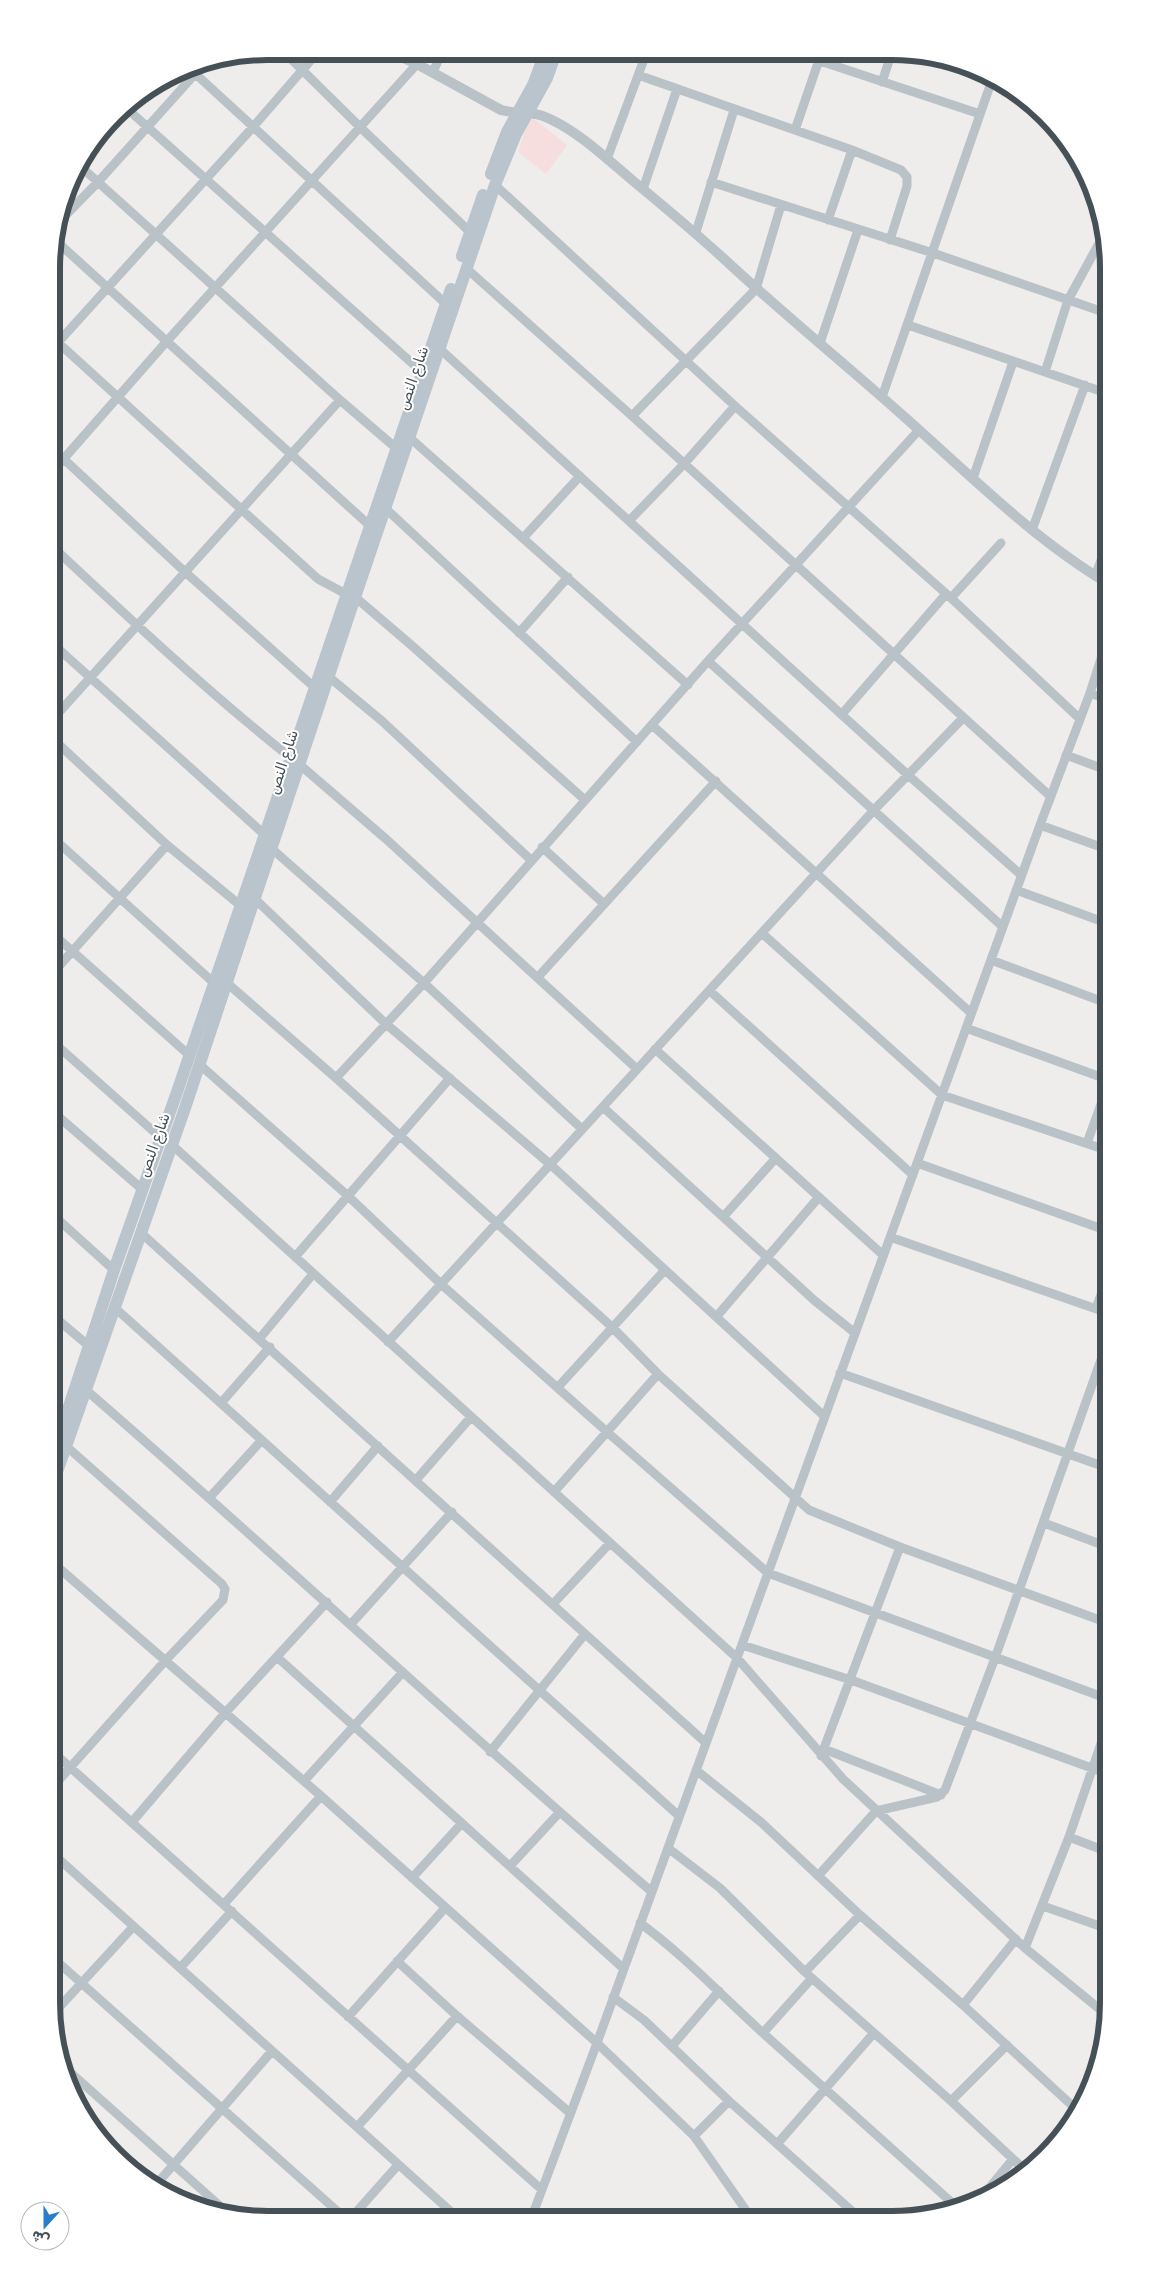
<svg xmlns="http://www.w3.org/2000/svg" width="1160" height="2271" viewBox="0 0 1160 2271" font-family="Rubik,'Noto Naskh Arabic',sans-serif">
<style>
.medical{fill:#f7dede}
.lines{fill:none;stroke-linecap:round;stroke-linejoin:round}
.minor{stroke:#b9c2c7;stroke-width:9}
.tertiary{stroke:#b9c2c7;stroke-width:10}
.secondary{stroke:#b9c4cc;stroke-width:12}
.labels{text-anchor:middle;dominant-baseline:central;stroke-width:4;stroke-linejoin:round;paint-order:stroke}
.street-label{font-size:15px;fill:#465157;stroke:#fff}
.rim{fill:none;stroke:#465157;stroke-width:6}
</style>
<rect width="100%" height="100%" fill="#efecec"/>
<path class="medical" d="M529 119H534L567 145 546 174 518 152Z"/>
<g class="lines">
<path class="minor" d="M283 51 360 127 470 232
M802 55 980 114
M188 67 446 304
M433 72 442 52
M638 75 852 150 901 170 907 177V186L890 240
M882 82 891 55
M124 106 422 372
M795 130 819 60
M607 159 646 54
M79 165 340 400 396 448
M711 182 933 253 1109 314
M495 185 735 406 951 598 1080 719
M643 189 677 89
M828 220 852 150
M58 223 98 182 204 64
M696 232 734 110
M54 239 369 525
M467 269 632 416 1050 796
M908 325 1109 394
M53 338 318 579 346 594
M820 343 858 230
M53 348 253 127 318 52
M440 349 908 775 1021 875
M1045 372 1068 300 1103 236
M882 397 993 77
M632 416 756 289 781 205
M409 437 688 685
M53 449 184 571 314 687
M53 471 167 341 417 64
M973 478 1013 362
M385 508 637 742
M629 521 684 464 735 406
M1032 530 1085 385
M524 537 580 476
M53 547C130 619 208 692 291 758
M1095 576 1109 540
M355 597 410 644 585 800
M951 598 1001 543
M519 633 568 577
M53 644 265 835
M708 661 1003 927
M329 677 382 721 531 860
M1090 693 1109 700
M842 714 946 594
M53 719 340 400
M652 725 971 1013
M53 739 167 845 241 906
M1066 755 1109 771
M299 764 386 839 637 1069
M1040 825 1109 850
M52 837 214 983
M542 847 603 903
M271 848 424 983 582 1129
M1016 890 1109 924
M255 899 385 1023 551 1165 824 1416
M52 933 189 1055
M763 934 942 1095 1109 1151
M991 960 1109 1004
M52 974 167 845
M538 977 716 781
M227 983 336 1078 612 1327 658 1374 809 1510 900 1547 1108 1623
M710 991 913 1175
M966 1028 1109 1080
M52 1041 161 1138 171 1144 737 1658 843 1779 1025 1948 1108 2016
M655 1049 883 1255
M199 1064 347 1195 442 1285 606 1431 768 1573 1108 1699
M336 1078 424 983 708 661 919 430
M604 1108 815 1301 855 1333
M52 1111 143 1190
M1087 1143 1109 1082
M917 1163 1108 1231
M52 1214 114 1270
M724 1216 775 1159
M140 1232 706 1743
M890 1237 1108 1313
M295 1257 450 1078
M114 1307 679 1816
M1096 1308 1108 1276
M52 1315 89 1346
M717 1316 819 1197
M260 1338 313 1274
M388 1342 874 810 963 718
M840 1373 1108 1468
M558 1387 664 1271
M86 1390C277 1555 460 1728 652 1892
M221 1403 270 1347
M52 1418 62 1428
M416 1480 471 1417
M554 1492 658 1374
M210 1497 261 1441
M330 1502 378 1446
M1044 1523 1108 1547
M52 1562 321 1796 597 2043 694 2136 752 2219
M553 1604 610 1543
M351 1624 452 1512
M742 1645 851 1680 1108 1774
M277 1657 624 1969
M824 1749 941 1795
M52 1751 541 2189
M490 1752 585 1634
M821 1756 900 1547
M696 1770 762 1823 860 1915 963 2005 1078 2111
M304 1781 403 1672
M51 1789 165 1661 223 1600 225 1589 222 1584 66 1446
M132 1822 226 1712 327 1602
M1069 1837 1108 1852
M668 1848 720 1888 805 1972 951 2101 1026 2171
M51 1852 458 2218
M510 1866 559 1813
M818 1876 876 1811 937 1797 945 1790 995 1658 1108 1340
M412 1878 462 1823
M224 1904 321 1796
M1043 1906 1108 1929
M640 1923C685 1956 723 1997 764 2034 829 2093 894 2151 959 2209
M1025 1948 1069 1837 1108 1723
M51 1956 345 2218
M397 1961 457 2016 570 2113
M180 1968 232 1911
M805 1972 860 1915
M613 1997 644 2020 729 2101 862 2220
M963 2005 1016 1939
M53 2014 133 1927
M348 2017 445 1908
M763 2033 812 1978
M672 2046 719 1991
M61 2064 230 2215
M951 2101 1007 2045
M357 2127 457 2016
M694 2136 729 2101
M778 2143 873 2034
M155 2186 272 2051
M980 2199 1013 2159
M351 2218 398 2165
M531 2219 597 2043 1040 825 1090 693 1109 634"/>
<path class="tertiary" d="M389 52 417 64 501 110C518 115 534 110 550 119 580 133 607 159 632 180 667 209 702 238 735 269 792 321 852 370 909 421 973 478 1035 540 1109 584"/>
<path class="secondary" d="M491 174 507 132 533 85 545 53
M462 256 483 195
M52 1458 114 1270 176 1095 451 289
M52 1486 185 1108 355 597 495 185 516 134 547 78 556 53"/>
</g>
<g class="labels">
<g class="street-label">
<text transform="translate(413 378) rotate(-71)">شارع النص</text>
<text transform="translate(283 762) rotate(-72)">شارع النص</text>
<text transform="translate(154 1145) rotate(-70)">شارع النص</text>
</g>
</g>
<path d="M0 0H1160V2271H0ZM268 60H892A208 208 0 0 1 1100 268V2003A208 208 0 0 1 892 2211H268A208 208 0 0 1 60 2003V268A208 208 0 0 1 268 60Z" fill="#fff" fill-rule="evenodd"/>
<path class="rim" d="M268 60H892A208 208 0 0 1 1100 268V2003A208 208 0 0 1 892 2211H268A208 208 0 0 1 60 2003V268A208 208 0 0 1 268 60Z"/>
<g transform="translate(45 2226) rotate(201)"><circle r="24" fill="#ffffff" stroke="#b5b9bc"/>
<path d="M0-4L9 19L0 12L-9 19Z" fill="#2b7dca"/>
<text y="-8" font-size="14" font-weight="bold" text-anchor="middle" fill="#465157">ش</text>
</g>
</svg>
